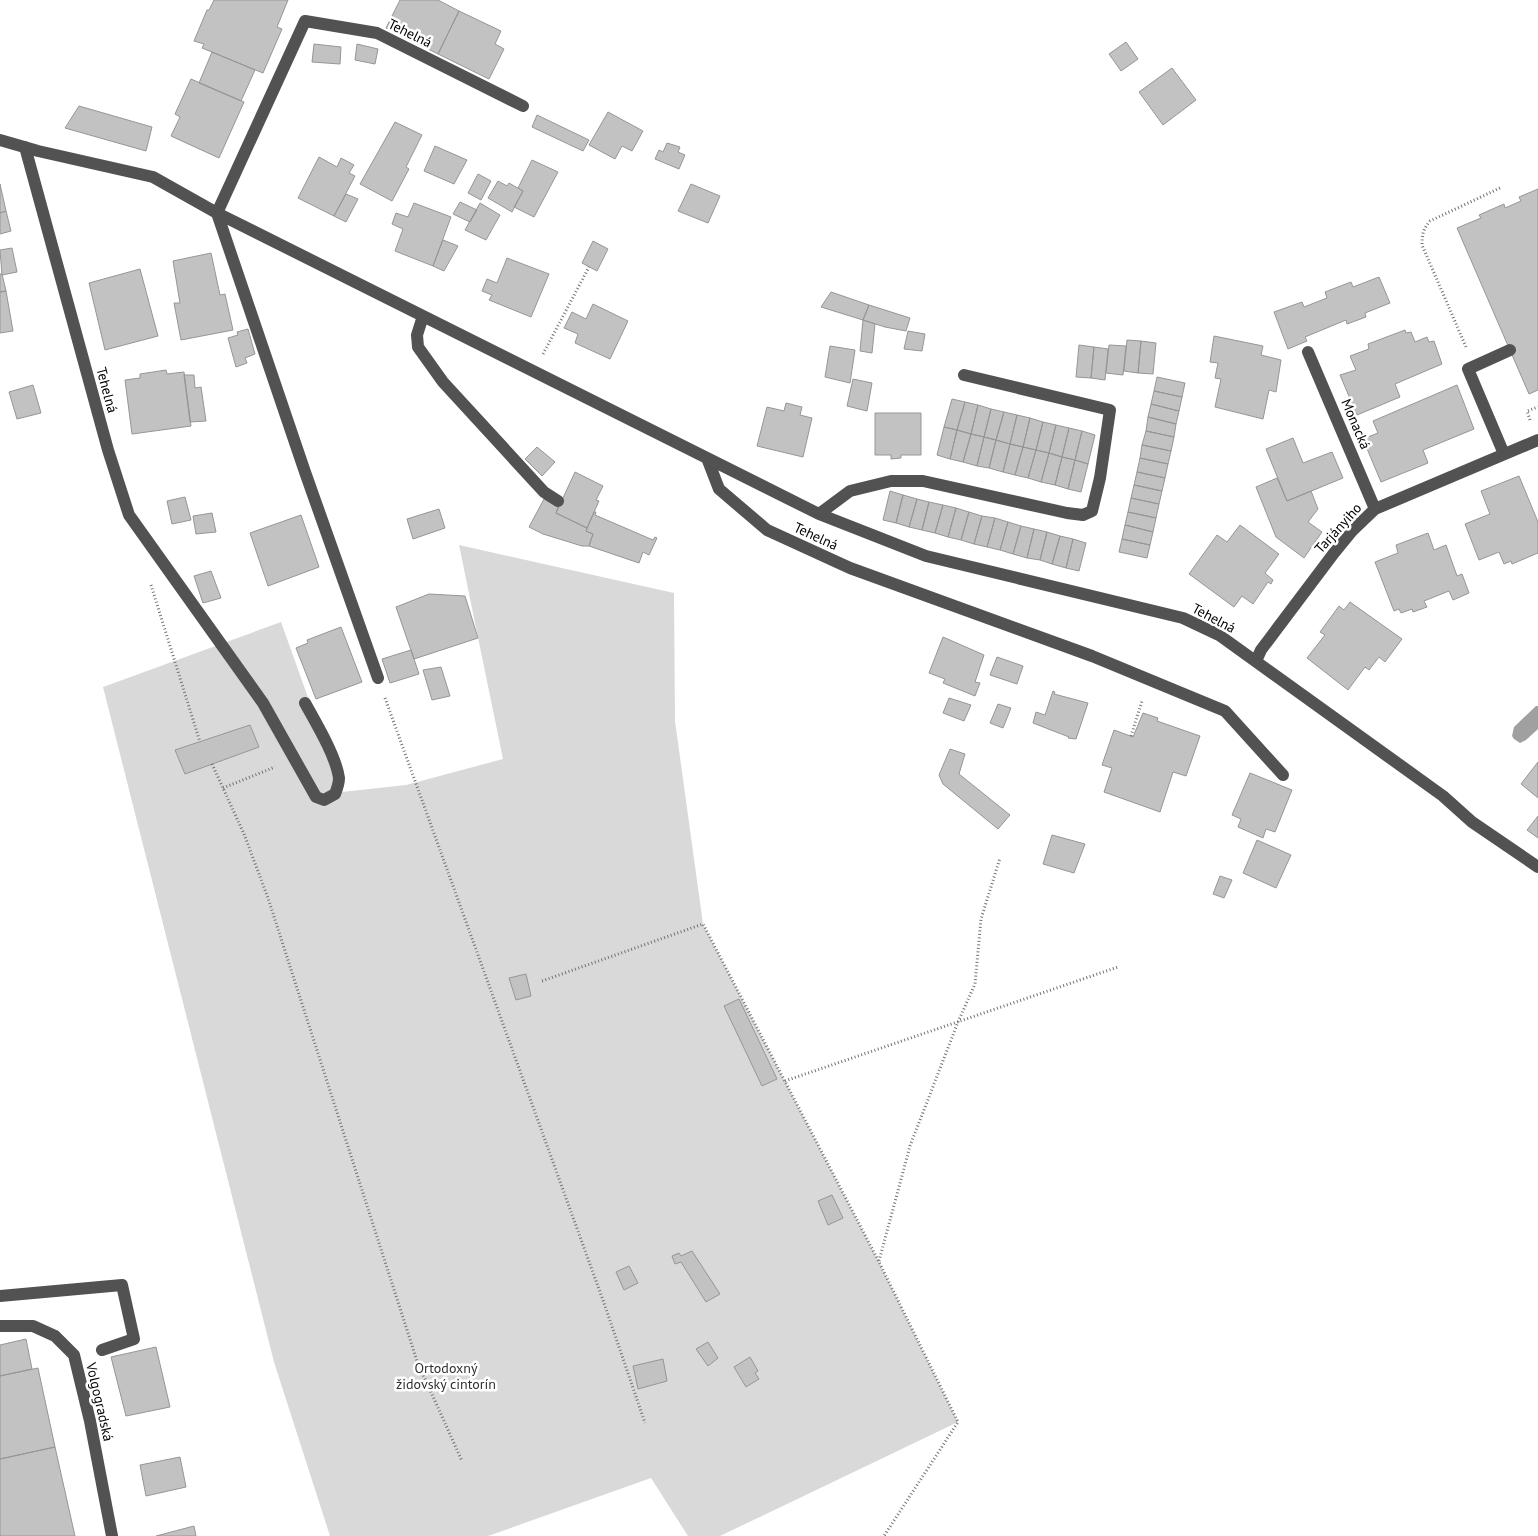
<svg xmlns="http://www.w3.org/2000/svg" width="1538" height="1536" viewBox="0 0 1538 1536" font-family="'PT Sans',sans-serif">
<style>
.green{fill:#d9d9d9}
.water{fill:#a0a0a0}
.building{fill:#c2c2c2;stroke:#969696}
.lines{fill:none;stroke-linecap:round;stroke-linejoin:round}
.path{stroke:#747474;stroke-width:3;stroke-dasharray:1 2.5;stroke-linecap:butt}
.minor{stroke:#525252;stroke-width:12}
.labels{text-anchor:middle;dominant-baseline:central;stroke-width:5;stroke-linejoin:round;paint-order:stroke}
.street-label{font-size:14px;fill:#000;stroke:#fff}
.park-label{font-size:14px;fill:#303030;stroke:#fff}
</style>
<rect width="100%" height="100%" fill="#fff"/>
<path class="green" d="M459 545 674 593 675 721 703 924 879 1262 958 1422 720 1536H688L651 1478 488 1536H330L274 1362 103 687 281 622 342 792 406 785 503 759Z"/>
<path class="water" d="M1536 706H1538V729L1526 740 1520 743 1514 739 1512 736 1514 727Z"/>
<path class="building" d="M214 0H288L277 27 282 29 263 73 202 48 204 44 194 41 207 10H209Z
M400 0H438L459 11 438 54 386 28Z
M459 11 501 31 495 44 504 49 489 79 438 54Z
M1126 42 1138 59 1121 71 1109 54Z
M314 44 341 47 340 64 312 62Z
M357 44 378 49 375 64 355 60Z
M212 52 255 70 241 101 199 83Z
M1172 68 1196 100 1163 125 1139 92Z
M191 79 244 102 219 158 171 136 180 117 175 114Z
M79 106 152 127 146 151 65 128Z
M608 112 643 131 632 151 622 146 615 159 589 145Z
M537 115 589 140 583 151 532 127Z
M395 122 422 135 406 167 409 169 392 201 360 184Z
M667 143 680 147 678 152 685 155 679 169 655 159 659 150 663 152Z
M435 146 467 160 454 184 424 171Z
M319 157 337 167 341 158 354 165 349 173 355 176 334 216 298 198Z
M532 160 558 172 534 217 514 207 523 191 518 188Z
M478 174 491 181 481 200 468 193Z
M498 181 507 186 509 183 523 191 512 212 488 198Z
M0 184 6 211 0 213Z
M691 184 720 196 708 223 678 211Z
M1538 189V390L1529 394 1457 228 1481 218 1479 215 1504 204 1505 208 1521 201 1519 197Z
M346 194 358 199 346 222 334 216Z
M460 202 477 210 470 222 453 214Z
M414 203 451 217 433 266 395 251 403 229 392 224 396 213 408 217Z
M480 203 500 215 486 240 465 230Z
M6 211 11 231 0 234V213Z
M443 240 458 246 444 271 433 266Z
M593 241 608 249 597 271 582 263Z
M12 248 17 272 2 275 0 250Z
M211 253 220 295 225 294 233 330 181 340 174 303H180L173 261Z
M507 258 549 274 531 317 489 300 492 295 482 291 487 279 497 283Z
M140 269 158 336 105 350 89 283Z
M0 274H2L6 291 0 292Z
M1379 277 1390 303 1365 313 1366 317 1347 324 1346 320 1305 337 1307 341 1288 349 1274 312 1302 302 1304 307 1327 298 1325 292 1351 282 1353 287Z
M6 291 13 331 0 333V292Z
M831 292 869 305 863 320 821 307Z
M593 304 628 321 610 359 575 343 578 334 564 328 572 312 586 319Z
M869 305 910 318 906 331 885 327 863 320Z
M863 320 875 324 872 353 860 351Z
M248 329 255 354 245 358 247 363 236 367 228 338 238 335 237 332Z
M1405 330 1406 333 1411 332 1415 342 1427 337 1429 342 1434 341 1442 364 1395 384 1400 397 1357 415 1340 375 1356 370 1350 356 1369 349 1368 344Z
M908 331 925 334 922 351 904 349Z
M1214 336 1263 346 1261 355 1281 360 1276 392 1269 390 1263 419 1215 407 1221 379 1215 378 1218 363 1210 362Z
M1127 340 1141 341 1138 373 1124 371Z
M1141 341 1156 343 1153 374 1138 373Z
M1079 345 1094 347 1091 378 1076 377Z
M1109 345 1126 346 1123 375 1106 373Z
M830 346 855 350 850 383 825 377Z
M1094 347 1108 349 1105 380 1091 378Z
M166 370 167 374 184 372 191 426 132 434 125 380 140 378V374Z
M184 375H194L195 388 201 387 206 421 190 422Z
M1157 377 1185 383 1182 397 1154 391Z
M853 379 872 383 867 411 847 406Z
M33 385 41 413 17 419 9 392Z
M1457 385 1474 429 1423 450 1428 463 1381 482 1363 439 1378 433 1373 421Z
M1154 391 1182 397 1179 411 1151 404Z
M952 399 965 402 957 430 944 427Z
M965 402 978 405 971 434 957 430Z
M786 403 802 407 800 415 812 418 803 457 757 446 767 407 784 411Z
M1151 404 1179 411 1176 424 1148 417Z
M978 405 991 409 984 437 971 434Z
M991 409 1004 412 996 440 984 437Z
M1004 412 1017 415 1010 444 996 440Z
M875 413H921V455H901V458L891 459V455H875Z
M1017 415 1030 418 1023 447 1010 444Z
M1148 417 1176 424 1174 437 1146 431Z
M1030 418 1043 422 1036 450 1023 447Z
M1043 422 1056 425 1049 453 1036 450Z
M1056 425 1069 428 1062 457 1049 453Z
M944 427 957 430 950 459 937 455Z
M1069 428 1082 431 1075 460 1062 457Z
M957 430 971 434 963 462 950 459Z
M1082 431 1095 435 1088 464 1075 460Z
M1146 431 1174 437 1171 451 1142 445Z
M971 434 984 437 977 466 963 462Z
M984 437 996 440 989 468 977 466Z
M1293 438 1303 463 1332 452 1343 478 1287 501 1266 449Z
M996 440 1010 444 1003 472 989 468Z
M1010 444 1023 447 1015 475 1003 472Z
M1142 445 1171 451 1168 464 1140 458Z
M537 447 555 462 542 476 525 459Z
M1023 447 1036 450 1028 478 1015 475Z
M1036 450 1049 453 1041 482 1028 478Z
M1049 453 1062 457 1055 485 1041 482Z
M1062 457 1075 460 1068 489 1055 485Z
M1140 458 1168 464 1165 478 1137 472Z
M1075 460 1088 464 1081 492 1068 489Z
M575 472 603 486 596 500 599 501 587 528 556 513Z
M1137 472 1165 478 1162 491 1134 485Z
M1519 476 1538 522V553L1512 564 1511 561 1504 564 1499 552 1479 560 1465 524 1490 514 1481 491Z
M1277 478 1287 501 1311 491 1318 509 1308 522 1322 532 1304 558 1276 537 1256 487Z
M1134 485 1162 491 1159 504 1131 498Z
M890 491 903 495 896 523 883 520Z
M903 495 917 499 909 527 896 523Z
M185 497 191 520 172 524 167 501Z
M1131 498 1159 504 1156 518 1128 512Z
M544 499 558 507 556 513 587 528 586 531 593 534 589 546H582L543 534 529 527Z
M917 499 929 502 922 530 909 527Z
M929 502 943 505 935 533 922 530Z
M943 505 956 508 948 537 935 533Z
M956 508 969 512 961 540 948 537Z
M439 509 445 528 413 539 407 519Z
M594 512H596L595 515 653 540 655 537 657 538 649 555 643 552 639 563 589 546 593 534 586 531Z
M969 512 982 516 974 544 961 540Z
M1128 512 1156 518 1153 532 1125 525Z
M212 513 216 532 196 534 193 516Z
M301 515 319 567 268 586 250 533Z
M982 516 995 518 987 547 974 544Z
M995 518 1008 522 1000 550 987 547Z
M1008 522 1021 526 1013 554 1000 550Z
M1125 525 1153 532 1150 545 1122 539Z
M1240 525 1279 554 1265 573 1273 580 1271 584 1268 582 1253 604 1242 596 1234 607 1189 574 1217 535 1227 542Z
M1021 526 1034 529 1027 558 1013 554Z
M1034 529 1047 532 1040 560 1027 558Z
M1047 532 1060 536 1052 564 1040 560Z
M1428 533 1434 550 1446 545 1457 576 1462 574 1469 593 1453 600 1449 591 1424 601 1427 607 1413 612 1412 609 1401 613 1399 609 1394 611 1375 562 1398 553 1396 545Z
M1060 536 1073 539 1066 568 1052 564Z
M1073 539 1086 543 1079 571 1066 568Z
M1122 539 1150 545 1147 558 1119 552Z
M211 571 221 598 203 603 194 576Z
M429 594 465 596 478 638 414 659 396 607Z
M1350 602 1402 639 1385 662 1379 657 1369 670 1365 667 1348 690 1307 658 1325 635 1320 632 1339 606 1344 610Z
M341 627 362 682 316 699 296 648 308 643 307 640Z
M943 637 984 655 975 682 980 683 975 696 943 683 945 679 929 673Z
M411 650 419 674 390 683 382 659Z
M997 657 1023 666 1017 684 990 675Z
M441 667 450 696 432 700 423 670Z
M1053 691 1055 692 1054 694 1088 703 1076 739 1068 738 1069 737 1033 723 1036 712 1045 715Z
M949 698 971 705 964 721 943 713Z
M998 704 1011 708 1003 728 990 723Z
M1143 713 1158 718 1157 721 1200 736 1186 776 1173 772 1160 812 1104 792 1112 768 1102 765 1114 730 1133 737Z
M250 725 259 747 185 774 175 750Z
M950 749 965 754 959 774 1010 815 998 829 943 784 939 775Z
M1538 762V798L1521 784Z
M1250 773 1292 790 1275 832 1266 829 1263 838 1238 827 1241 819 1232 815Z
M1538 816V838L1527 830Z
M1052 835 1085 844 1074 873 1043 864Z
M1257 840 1291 855 1276 888 1243 873Z
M1220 876 1232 880 1224 898 1213 894Z
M526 974 531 996 516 1000 509 978Z
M739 999 777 1079 762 1086 724 1006Z
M832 1195 843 1218 828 1225 818 1201Z
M692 1251 720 1294 706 1302 681 1262 675 1264 672 1256 679 1253 681 1256Z
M629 1266 638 1283 624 1290 616 1272Z
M26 1339 32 1369 0 1376V1345Z
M708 1342 718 1358 708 1366 696 1349Z
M156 1347 170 1407 126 1416 111 1357Z
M750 1357 758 1371 755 1373 759 1379 746 1387 734 1367Z
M663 1359 667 1381 638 1389 633 1366Z
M38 1368 55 1447 0 1459V1376Z
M55 1447 75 1536H0V1459Z
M180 1457 186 1487 146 1496 140 1465Z
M194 1526 196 1536H156Z"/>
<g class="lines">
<path class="path" d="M1466 347 1422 245C1422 235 1423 229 1430 221L1502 187
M543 354 589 267
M1530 420 1527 411 1538 407
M151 585 200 742
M385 698 604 1303 645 1423
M1131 736 1142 701
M212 764 244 834 268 898 417 1361 462 1461
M223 788 275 767
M542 981 703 924 879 1262 958 1422 884 1536
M785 1081 1118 967
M879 1261 910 1146 958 1022 975 984 981 919 1000 858"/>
<path class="minor" d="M0 140 38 151 153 177 217 213 819 514 926 556 1183 618 1219 635 1443 796 1472 822 1538 867
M25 147 108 450 129 515 263 703 316 797 324 800 335 794C337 789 339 784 339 778 336 756 316 723 305 703
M423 316 417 335 418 347 443 382 544 492 558 501
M1308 352 1375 509
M1504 454 1468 369 1510 350
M707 458 719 489 767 530 850 568 1092 656 1225 711 1283 775
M819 514 850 491 891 481H923L1067 513 1083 515 1092 511 1100 478 1110 410 964 375
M1256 661 1261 650 1334 553 1352 531 1375 509 1538 440
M378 678 305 472 217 213 305 21 377 33 523 106
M0 1296 122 1285 134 1339 102 1350
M0 1326H33L55 1336 74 1355 90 1421 112 1536"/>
</g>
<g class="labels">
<g class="street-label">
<text transform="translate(410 33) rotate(26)">Tehelná</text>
<text transform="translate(107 390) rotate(75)">Tehelná</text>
<text transform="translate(1356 424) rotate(67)">Monacká</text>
<text transform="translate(1338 528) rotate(-48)">Tarjányiho</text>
<text transform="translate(816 536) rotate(25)">Tehelná</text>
<text transform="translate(1214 618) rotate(28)">Tehelná</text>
<text transform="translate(100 1402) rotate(77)">Volgogradská</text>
</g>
<g class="park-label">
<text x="446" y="1368">Ortodoxný<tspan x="446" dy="16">židovský cintorín</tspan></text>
</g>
</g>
</svg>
